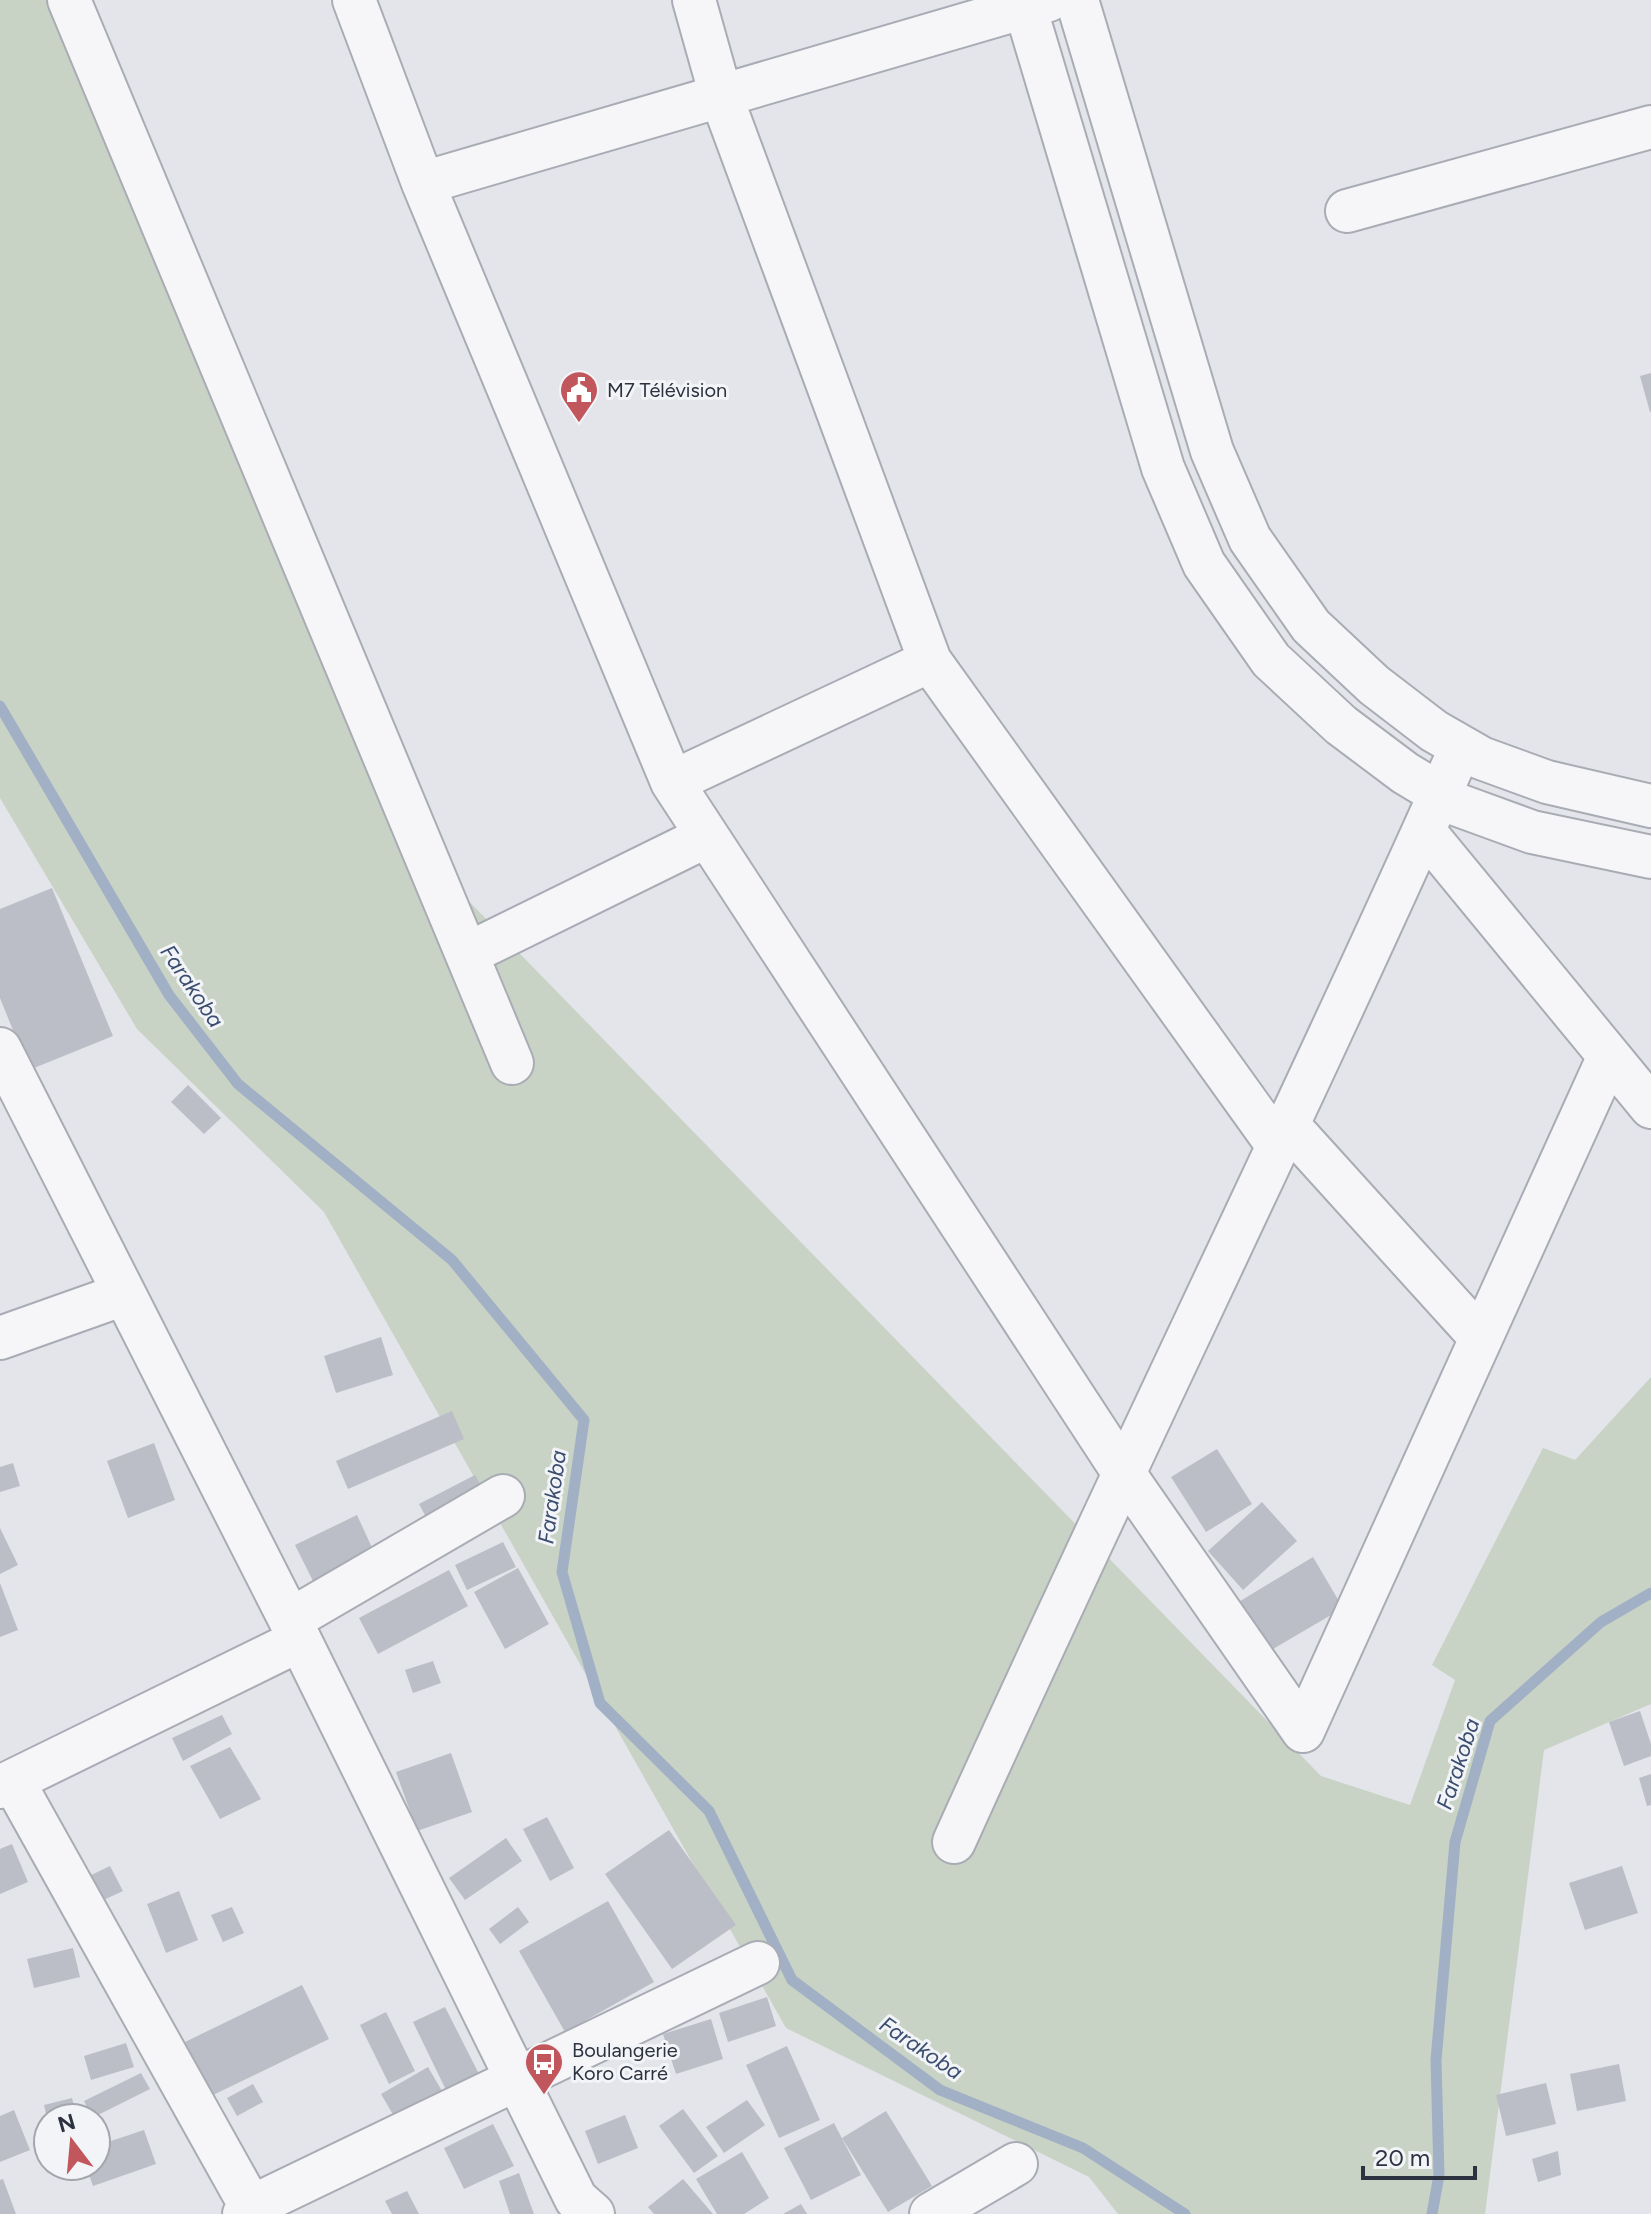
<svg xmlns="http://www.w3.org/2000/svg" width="1651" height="2214" viewBox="0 0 1651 2214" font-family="Figtree,sans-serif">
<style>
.green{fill:#c8d3c5}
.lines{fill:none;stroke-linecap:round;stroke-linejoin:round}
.stream{stroke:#a2b0c6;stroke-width:11}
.building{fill:#bbbec6}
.street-casing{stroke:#a9acb4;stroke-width:46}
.street{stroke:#f6f6f8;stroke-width:42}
.labels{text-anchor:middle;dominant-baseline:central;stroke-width:6;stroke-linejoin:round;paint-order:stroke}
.poi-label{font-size:20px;fill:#2d3240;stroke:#f3f4f7;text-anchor:start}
.water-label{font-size:22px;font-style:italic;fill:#3b4e70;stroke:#f3f4f7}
</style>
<rect width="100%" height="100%" fill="#e3e5ea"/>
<path class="green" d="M0 0H77L418 849 1321 1776 1410 1805 1455 1680 1432 1665 1543 1448 1575 1460 1651 1377V1704L1544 1750 1485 2214H1118L1089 2177 786 2028 324 1212 137 1029 0 798Z"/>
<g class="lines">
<path class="stream" d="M0 706 169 995 238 1084 452 1260 584 1420 562 1572 600 1703 709 1811 792 1980 940 2090 1083 2148 1185 2214
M1432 2214 1439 2175 1436 2060 1455 1842 1490 1721 1601 1622 1651 1593"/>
</g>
<path class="building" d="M1651 373V412H1650L1640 376Z
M52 888 113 1036 29 1070 0 998V909Z
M188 1085 221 1118 204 1134 171 1102Z
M381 1337 393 1375 336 1393 324 1356Z
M452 1411 464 1439 348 1489 336 1461Z
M154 1443 175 1500 128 1518 107 1461Z
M1217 1449 1252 1504 1206 1532 1171 1477Z
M13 1463 20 1486 0 1492V1467Z
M475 1475 488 1498 432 1528 419 1504Z
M1262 1502 1297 1541 1243 1590 1208 1551Z
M357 1515 374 1552 313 1581 295 1545Z
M0 1528 18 1565 0 1574Z
M503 1542 516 1567 467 1590 455 1565Z
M1313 1557 1343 1608 1266 1653 1237 1603Z
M518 1568 549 1624 505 1649 474 1592Z
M449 1570 468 1606 378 1654 359 1618Z
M0 1583 18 1630 0 1637Z
M433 1661 441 1683 413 1693 405 1670Z
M1640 1711 1651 1744V1756L1624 1766 1609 1722Z
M222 1715 232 1734 183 1761 172 1738Z
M230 1747 261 1799 220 1819 190 1766Z
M451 1753 472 1812 417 1831 396 1772Z
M1651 1774V1805L1647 1806 1639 1778Z
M547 1817 574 1868 550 1881 523 1829Z
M669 1830 736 1925 672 1969 605 1874Z
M506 1838 522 1861 465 1900 449 1878Z
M12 1844 28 1882 0 1894V1849Z
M110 1866 123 1891 97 1903 85 1878Z
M1622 1866 1638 1913 1585 1930 1569 1883Z
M179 1891 198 1940 166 1953 147 1904Z
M608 1901 654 1982 565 2032 519 1951Z
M232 1907 244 1933 223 1942 211 1915Z
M518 1907 529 1922 500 1944 489 1929Z
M73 1948 80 1977 34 1988 27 1959Z
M302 1985 329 2039 211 2096 185 2042Z
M767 1997 776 2026 728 2042 719 2013Z
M445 2007 479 2074 446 2090 413 2022Z
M386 2012 415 2071 389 2084 360 2025Z
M711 2019 723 2059 676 2074 663 2034Z
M126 2043 134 2067 91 2080 84 2056Z
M787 2046 820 2120 779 2138 746 2065Z
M1619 2064 1626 2101 1577 2111 1570 2074Z
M428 2067 442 2091 395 2118 381 2094Z
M141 2073 150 2089 92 2118 84 2101Z
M1546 2083 1556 2124 1506 2136 1496 2095Z
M253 2084 263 2102 237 2116 227 2098Z
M72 2098 77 2118H47L44 2105Z
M747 2100 765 2125 724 2153 706 2127Z
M683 2109 718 2156 694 2173 659 2126Z
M14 2110 30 2150 0 2162V2116Z
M886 2111 932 2186 888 2212 842 2138Z
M625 2115 638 2148 598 2164 585 2131Z
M834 2123 861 2175 811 2200 784 2148Z
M493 2124 514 2166 464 2189 444 2148Z
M144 2130 156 2164 93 2186 86 2166H96V2146Z
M1558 2151 1561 2175 1538 2182 1532 2159Z
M742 2152 769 2198 744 2214H717L696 2179Z
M519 2173 534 2214H510L499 2181Z
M3 2179 16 2214H0V2180Z
M683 2179 713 2214H654L648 2207Z
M407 2191 419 2214H392L385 2201Z
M801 2204 807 2214H783Z"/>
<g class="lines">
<defs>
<path id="street" d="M69 0 512 1063
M354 0 423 183 672 782 1123 1472 1303 1731
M694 0 721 96 930 661 1278 1146
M1023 0 1163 468 1204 564 1271 660 1341 725 1405 773 1458 805 1532 832 1651 857
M1077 0 1212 451 1250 539 1311 626 1374 685 1434 731 1481 758 1547 782 1651 806
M423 183 1049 0
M1347 211 1651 127
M672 782 930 661
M1424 831 1651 1107
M467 954 707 836
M0 1049 290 1620 576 2199 593 2214
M1288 1125 1481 1338
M0 1338 124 1294
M290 1620 503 1496
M1303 1731 1609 1056
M13 1781 255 2214
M0 1787 300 1640
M954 1842C1119 1475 1297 1115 1461 747
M244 2214 251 2207 758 1963
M931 2214 1016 2164"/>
</defs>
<use href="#street" class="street-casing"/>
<use href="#street" class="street"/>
</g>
<defs>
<symbol id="civic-pin" viewBox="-11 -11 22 30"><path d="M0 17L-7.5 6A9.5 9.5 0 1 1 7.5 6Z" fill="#c1565d" stroke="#f3f4f7"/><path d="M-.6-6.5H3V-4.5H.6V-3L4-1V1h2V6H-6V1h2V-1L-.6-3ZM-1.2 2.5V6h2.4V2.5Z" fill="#fff"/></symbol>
<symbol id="bus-pin" viewBox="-11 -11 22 30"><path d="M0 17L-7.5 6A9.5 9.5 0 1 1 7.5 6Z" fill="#c1565d" stroke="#f3f4f7"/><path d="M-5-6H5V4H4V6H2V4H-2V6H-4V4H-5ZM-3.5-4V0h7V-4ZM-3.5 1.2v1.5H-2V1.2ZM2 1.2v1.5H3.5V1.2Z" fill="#fff"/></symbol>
</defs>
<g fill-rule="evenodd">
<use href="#civic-pin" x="557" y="368" width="44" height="60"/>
<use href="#bus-pin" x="522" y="2040" width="44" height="60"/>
</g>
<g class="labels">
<g class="poi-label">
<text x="607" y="390">M7 Télévision</text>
<text x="572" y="2050">Boulangerie<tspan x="572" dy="23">Koro Carré</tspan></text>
</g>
<g class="water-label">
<text transform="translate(192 986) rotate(56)">Farakoba</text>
<text transform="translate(552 1497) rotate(-82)">Farakoba</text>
<text transform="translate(1458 1764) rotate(-72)">Farakoba</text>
<text transform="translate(921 2048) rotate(34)">Farakoba</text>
</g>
</g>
<g transform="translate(72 2142) rotate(344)"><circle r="38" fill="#f3f4f7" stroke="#a4a6ae" stroke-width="2"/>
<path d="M0-6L14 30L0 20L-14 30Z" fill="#c1565d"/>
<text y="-12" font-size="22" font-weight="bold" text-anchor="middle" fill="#2d3240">N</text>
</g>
<path d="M1363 2166v12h112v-12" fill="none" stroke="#2d3240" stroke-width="4"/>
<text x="1375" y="2166" font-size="24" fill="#2d3240" stroke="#f3f4f7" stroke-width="6" paint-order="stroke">20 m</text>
</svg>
